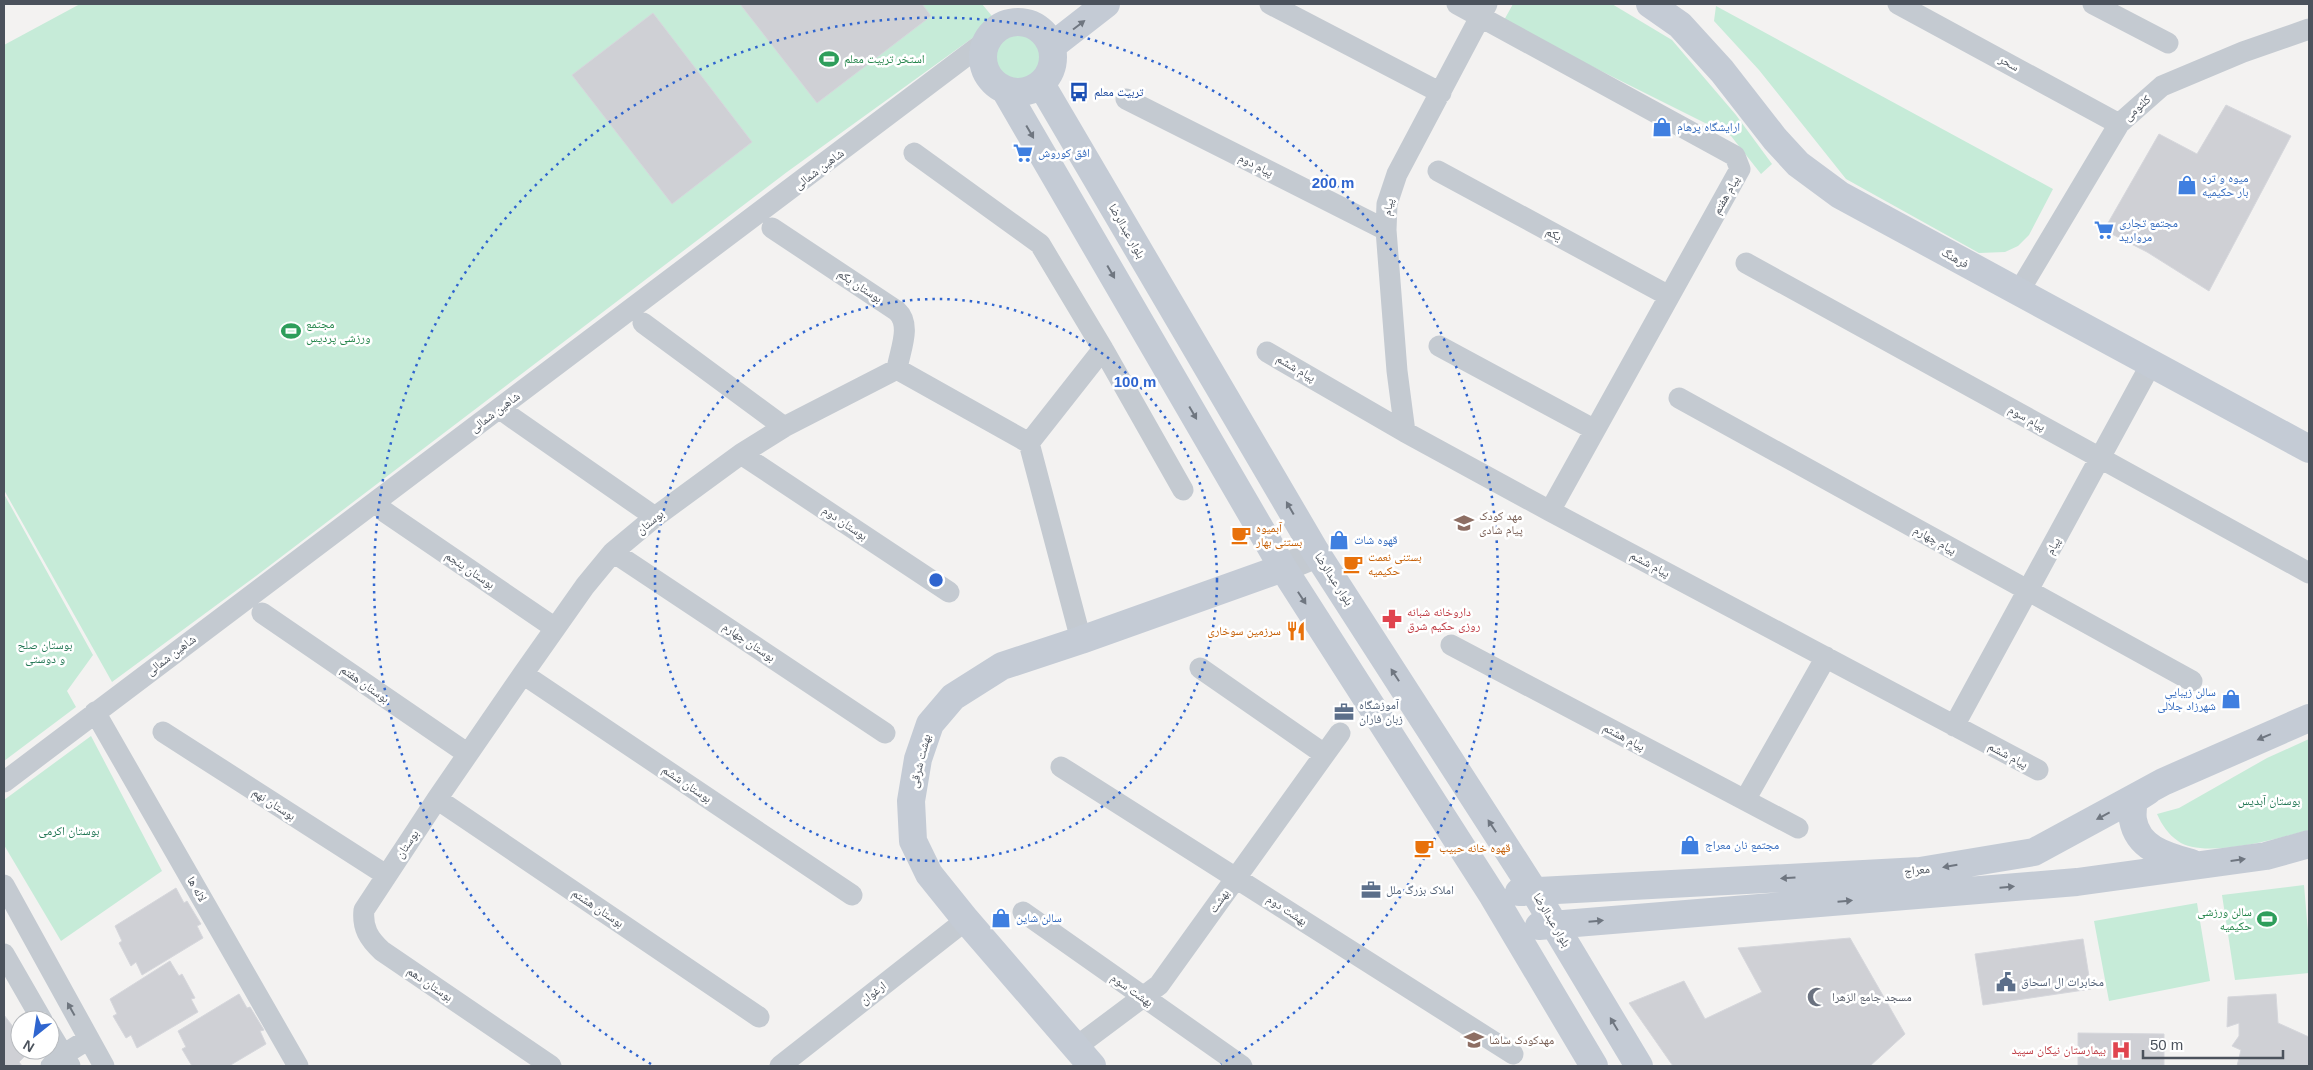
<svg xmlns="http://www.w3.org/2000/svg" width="2313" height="1070" viewBox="0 0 2313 1070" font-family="Helvetica,'Noto Naskh Arabic',sans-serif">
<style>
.green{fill:#c6ebd8}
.building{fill:#cfd0d5;stroke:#d6d7dc}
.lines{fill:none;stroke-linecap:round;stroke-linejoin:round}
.minor{stroke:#c4cad1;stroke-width:21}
.tertiary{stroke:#c4cad1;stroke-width:28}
.secondary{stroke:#c4cbd5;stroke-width:28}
.oneway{fill:#6f7680}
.oneway2{fill:#6f767f}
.ring{fill:none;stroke:#2f65cf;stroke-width:2.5;stroke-dasharray:2.5 5}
.labels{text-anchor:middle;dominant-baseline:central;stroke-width:5;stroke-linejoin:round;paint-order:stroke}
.leisure-label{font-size:12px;fill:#27864d;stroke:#fff;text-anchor:start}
.street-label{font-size:12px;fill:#4b525c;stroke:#fff}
.transit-label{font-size:12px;fill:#164399;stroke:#fff;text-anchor:start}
.shop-label{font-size:12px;fill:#366cbe;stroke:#fff;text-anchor:start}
.education-label{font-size:12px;fill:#785e54;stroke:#fff;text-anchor:start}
.food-label{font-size:12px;fill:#c56008;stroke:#fff;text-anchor:start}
.health-label{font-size:12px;fill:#be3a42;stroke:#fff;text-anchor:start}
.park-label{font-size:12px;fill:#237755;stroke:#fff}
.service-label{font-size:12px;fill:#4e5e75;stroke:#fff;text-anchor:start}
.worship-label{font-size:12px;fill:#5b616d;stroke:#fff;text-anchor:start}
.centre{fill:#2f65cf;stroke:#fff;stroke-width:2.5}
.ring-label{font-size:15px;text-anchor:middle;font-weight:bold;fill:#2f65cf;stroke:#fff;stroke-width:5;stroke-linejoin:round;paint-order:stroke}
</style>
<rect width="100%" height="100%" fill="#f3f2f1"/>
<path class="green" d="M80 4H982L996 21 787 172 260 573 112 682 4 490V45Z
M1513 4H1612L1672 40 1736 115 1772 164 1761 174 1731 136 1503 22Z
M1716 6 2053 189 2029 235 2018 246 2005 252 1979 253 1846 179 1759 70 1714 21Z
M994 57a24 24 0 1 1 48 0a24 24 0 1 1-48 0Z
M4 494 93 655 67 691 76 707 4 761Z
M91 736 162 871 61 941 4 845V800Z
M2309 739V830C2280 838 2203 860 2178 841 2168 834 2162 825 2157 814L2179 808 2267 758Z
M2304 885 2309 943V973L2235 980 2222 895Z
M2197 903 2210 981 2109 1001 2094 921Z"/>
<path class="building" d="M740 4H922L931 16 817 103Z
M653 13 752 142 672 204 572 75Z
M2226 105 2291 136 2209 291 2147 252 2104 230 2159 134 2197 154Z
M176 888 184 903 187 901 201 924 197 926 203 938 142 975 136 962 131 966 119 943 122 941 115 926Z
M1850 938 1905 1034 1870 1066H1673L1629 1003 1684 981 1705 1019 1762 992 1738 948Z
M2083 939 2091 989 1983 1005 1975 954Z
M170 961 179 976 182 974 195 998 191 999 198 1012 137 1048 131 1035 126 1038 113 1016 117 1014 110 999Z
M239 994 247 1008 250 1007 264 1030 260 1031 266 1044 229 1066H192L182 1049 186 1047 178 1031Z
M2276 994 2278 1023 2309 1037V1066H2237L2241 1050 2232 1046 2239 1036V1023L2227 1027 2228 997Z
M4 1015 14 1028 11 1030 20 1043V1050H31L19 1062 22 1066H4Z
M2078 1033 2164 1034V1066H2078Z"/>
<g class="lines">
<path class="minor" d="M1270 4 1441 93
M1457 4 1735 156 1740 169 1550 511
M1898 4 2119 124
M2093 4 2168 43
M1126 99 1386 230
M914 153 1040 244 1103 349 1183 490
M1438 171 1669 296
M772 228 897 311C912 325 900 350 897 369
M1746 263 2309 573
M2018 293 2119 124 2162 86 2243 52 2309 29
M643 323 784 427
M1439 346 1595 430
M1267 352 1405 432 1550 511 2038 770
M1679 398 2192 681
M507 414 655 517
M1405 432 1397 371 1386 230 1387 204 1397 174 1487 4
M1029 443 1103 349
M741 454 949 592
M385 512 555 628
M613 552 885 733
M262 613 468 754
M1451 645 1798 828
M1200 668 1324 754
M523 674 852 895
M95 712 298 1066
M1954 726 2151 364
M163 732 386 875
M1061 767 1513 1054
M4 782 986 41
M437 799 759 1017
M1745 800 1826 657
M4 885 104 1066
M1023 912 1242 1066
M4 954 42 1020
M50 1033 70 1066
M1076 1047 1159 985 1340 733
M51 1066 63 1055 87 1040
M551 1066 382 951C369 939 362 928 364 910L437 799 523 674 585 586 613 552 655 517 741 454 784 427 897 369 1029 443 1081 640
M780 1066 966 920"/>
<path class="tertiary" d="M1283 568 1317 554"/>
<path class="secondary" d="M1650 4 1680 25 1722 71 1775 139 1798 164 1840 195 2309 449
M983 57a35 35 0 1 1 70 0a35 35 0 1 1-70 0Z
M1052 46 1106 4
M1041 84 1317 554 1534 891 1639 1066
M1005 90 1283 568 1493 896 1594 1066
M2148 791 2134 800C2133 806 2132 814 2133 820 2138 849 2167 856 2191 863
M1519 892 1920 871 2034 852 2163 782 2309 718
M1539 926 2077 882 2266 856 2309 844
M1092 1066 966 920 929 874 913 841 911 801 918 759 930 724 953 697 1002 666 1081 640 1283 568"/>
</g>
<defs><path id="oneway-solid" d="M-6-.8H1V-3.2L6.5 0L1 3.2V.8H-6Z" transform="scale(1.25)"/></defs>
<g class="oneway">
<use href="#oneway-solid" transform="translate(1079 25) rotate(-37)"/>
<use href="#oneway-solid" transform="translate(1030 132) rotate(60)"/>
<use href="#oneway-solid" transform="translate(1111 272) rotate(60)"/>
<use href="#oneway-solid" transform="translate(1193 413) rotate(60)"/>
<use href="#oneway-solid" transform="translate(1290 508) rotate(-120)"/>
<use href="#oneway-solid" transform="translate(1302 598) rotate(57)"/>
<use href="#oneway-solid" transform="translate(1395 675) rotate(-123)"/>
<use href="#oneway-solid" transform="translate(2264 737) rotate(157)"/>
<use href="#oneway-solid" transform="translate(2103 816) rotate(152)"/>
<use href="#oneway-solid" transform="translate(1492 826) rotate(-123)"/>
<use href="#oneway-solid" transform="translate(2238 860) rotate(-8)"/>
<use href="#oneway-solid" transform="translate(1950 866) rotate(170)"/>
<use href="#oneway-solid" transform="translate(1788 878) rotate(177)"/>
<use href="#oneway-solid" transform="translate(2007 887) rotate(-5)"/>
<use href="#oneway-solid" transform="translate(1845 901) rotate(-5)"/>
<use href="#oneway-solid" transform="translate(1596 921) rotate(-5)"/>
<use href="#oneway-solid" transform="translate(1614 1024) rotate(-121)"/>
</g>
<use class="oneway2" href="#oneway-solid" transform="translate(71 1009) rotate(-119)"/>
<g class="ring">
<circle cx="936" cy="580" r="281"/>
<path d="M651 1064A562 562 0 1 1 1221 1064"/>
</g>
<defs>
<symbol id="stadium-bare" viewBox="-9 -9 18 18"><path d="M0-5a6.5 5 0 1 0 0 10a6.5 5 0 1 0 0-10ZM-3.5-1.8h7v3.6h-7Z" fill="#2e9e5b" stroke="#fff" stroke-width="2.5" paint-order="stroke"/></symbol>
<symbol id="bus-bare" viewBox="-9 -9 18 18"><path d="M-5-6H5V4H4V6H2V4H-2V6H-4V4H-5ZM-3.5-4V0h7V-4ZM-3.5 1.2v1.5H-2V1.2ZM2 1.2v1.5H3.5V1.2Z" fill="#1a4fb4" stroke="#fff" stroke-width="2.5" paint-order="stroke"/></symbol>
<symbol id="shop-bare" viewBox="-9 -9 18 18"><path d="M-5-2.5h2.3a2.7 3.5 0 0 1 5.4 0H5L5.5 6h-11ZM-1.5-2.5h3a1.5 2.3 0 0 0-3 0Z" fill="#3f7fe0" stroke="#fff" stroke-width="2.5" paint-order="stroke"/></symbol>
<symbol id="supermarket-bare" viewBox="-9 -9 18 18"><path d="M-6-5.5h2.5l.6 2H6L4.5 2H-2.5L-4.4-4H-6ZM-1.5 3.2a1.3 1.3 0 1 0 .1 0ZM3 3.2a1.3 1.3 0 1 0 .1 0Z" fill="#3f7fe0" stroke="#fff" stroke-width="2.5" paint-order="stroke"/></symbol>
<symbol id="school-bare" viewBox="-9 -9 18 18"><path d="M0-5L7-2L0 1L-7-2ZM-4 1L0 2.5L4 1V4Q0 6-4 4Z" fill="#8d6e63" stroke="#fff" stroke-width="2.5" paint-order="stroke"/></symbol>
<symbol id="cafe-bare" viewBox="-9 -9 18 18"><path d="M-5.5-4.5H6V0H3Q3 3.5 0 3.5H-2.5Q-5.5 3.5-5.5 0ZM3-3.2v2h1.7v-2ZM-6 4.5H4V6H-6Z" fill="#e8710a" stroke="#fff" stroke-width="2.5" paint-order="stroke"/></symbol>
<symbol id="pharmacy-bare" viewBox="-9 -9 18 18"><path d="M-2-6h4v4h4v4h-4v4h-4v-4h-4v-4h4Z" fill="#e0444e" stroke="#fff" stroke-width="2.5" paint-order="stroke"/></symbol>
<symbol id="restaurant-bare" viewBox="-9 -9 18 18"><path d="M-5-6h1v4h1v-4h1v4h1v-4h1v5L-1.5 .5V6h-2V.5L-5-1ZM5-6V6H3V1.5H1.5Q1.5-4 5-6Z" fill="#e8710a" stroke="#fff" stroke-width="2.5" paint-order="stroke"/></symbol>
<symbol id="office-bare" viewBox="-9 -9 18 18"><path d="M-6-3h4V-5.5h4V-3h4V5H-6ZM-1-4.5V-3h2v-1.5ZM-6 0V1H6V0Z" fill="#5c6f8a" stroke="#fff" stroke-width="2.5" paint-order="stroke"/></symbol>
<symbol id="civic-bare" viewBox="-9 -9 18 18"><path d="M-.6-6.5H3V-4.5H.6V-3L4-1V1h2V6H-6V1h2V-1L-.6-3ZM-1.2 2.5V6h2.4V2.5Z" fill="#5c6f8a" stroke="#fff" stroke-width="2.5" paint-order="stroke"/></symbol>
<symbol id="mosque-bare" viewBox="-9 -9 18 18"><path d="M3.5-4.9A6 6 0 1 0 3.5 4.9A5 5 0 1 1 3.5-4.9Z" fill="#6b7280" stroke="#fff" stroke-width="2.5" paint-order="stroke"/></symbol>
<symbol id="hospital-bare" viewBox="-9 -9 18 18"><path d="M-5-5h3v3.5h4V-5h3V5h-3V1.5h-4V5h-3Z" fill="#e0444e" stroke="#fff" stroke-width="2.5" paint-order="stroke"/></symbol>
</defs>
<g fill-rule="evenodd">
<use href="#stadium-bare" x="815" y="45" width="28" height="28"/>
<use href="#bus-bare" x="1065" y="78" width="28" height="28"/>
<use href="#shop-bare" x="1648" y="113" width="28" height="28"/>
<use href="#supermarket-bare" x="1009" y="139" width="28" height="28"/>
<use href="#shop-bare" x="2173" y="171" width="28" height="28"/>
<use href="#supermarket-bare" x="2090" y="216" width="28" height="28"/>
<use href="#stadium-bare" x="277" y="317" width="28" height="28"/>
<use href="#school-bare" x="1450" y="509" width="28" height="28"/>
<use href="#cafe-bare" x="1227" y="521" width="28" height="28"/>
<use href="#shop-bare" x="1325" y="526" width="28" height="28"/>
<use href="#cafe-bare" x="1339" y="550" width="28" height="28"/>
<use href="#pharmacy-bare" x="1378" y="605" width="28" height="28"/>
<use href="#restaurant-bare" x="1282" y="617" width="28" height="28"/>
<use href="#shop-bare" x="2217" y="685" width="28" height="28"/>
<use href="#office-bare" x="1330" y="698" width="28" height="28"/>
<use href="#shop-bare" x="1676" y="831" width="28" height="28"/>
<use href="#cafe-bare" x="1410" y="834" width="28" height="28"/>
<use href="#office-bare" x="1357" y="876" width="28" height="28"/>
<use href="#shop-bare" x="987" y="904" width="28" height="28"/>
<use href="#stadium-bare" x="2253" y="905" width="28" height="28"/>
<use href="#civic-bare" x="1992" y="968" width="28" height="28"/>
<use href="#mosque-bare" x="1803" y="983" width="28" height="28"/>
<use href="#school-bare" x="1460" y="1026" width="28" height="28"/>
<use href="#hospital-bare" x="2107" y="1036" width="28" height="28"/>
</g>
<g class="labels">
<g class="leisure-label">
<text x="844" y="59">استخر تربیت معلم</text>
<text x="306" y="324">مجتمع<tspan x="306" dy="14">ورزشی پردیس</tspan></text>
<text x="2252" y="912" text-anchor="end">سالن ورزشی<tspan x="2252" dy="14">حکیمیه</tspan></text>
</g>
<g class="street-label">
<text transform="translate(2009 63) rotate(29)">سحر</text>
<text transform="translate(2137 108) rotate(-42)">کلثومی</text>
<text transform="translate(1256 165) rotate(27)">پیام دوم</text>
<text transform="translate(819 169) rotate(-37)">شاهین شمالی</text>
<text transform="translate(1726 195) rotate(-61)">پیام هفتم</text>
<text transform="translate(1388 207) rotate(-80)">پیام</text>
<text transform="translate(1127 231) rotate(60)">بلوار عبدالرضا</text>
<text transform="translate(1554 234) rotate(29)">یکم</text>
<text transform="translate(1955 258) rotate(29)">فرهنگ</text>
<text transform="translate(860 286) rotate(33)">بوستان یکم</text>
<text transform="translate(1296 368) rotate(30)">پیام ششم</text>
<text transform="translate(495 412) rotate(-37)">شاهین شمالی</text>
<text transform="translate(2027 418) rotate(29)">پیام سوم</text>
<text transform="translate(650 522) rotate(-39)">بوستان</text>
<text transform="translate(845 523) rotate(34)">بوستان دوم</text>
<text transform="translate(1935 540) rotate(29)">پیام چهارم</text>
<text transform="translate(2053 546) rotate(-62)">پیام</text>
<text transform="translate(1650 564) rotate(28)">پیام ششم</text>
<text transform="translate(470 570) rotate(34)">بوستان پنجم</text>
<text transform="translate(1334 579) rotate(57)">بلوار عبدالرضا</text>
<text transform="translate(749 642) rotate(34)">بوستان چهارم</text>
<text transform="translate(171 655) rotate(-37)">شاهین شمالی</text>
<text transform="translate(365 684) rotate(35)">بوستان هفتم</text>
<text transform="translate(1624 737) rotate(28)">پیام هشتم</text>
<text transform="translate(2008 755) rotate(28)">پیام ششم</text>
<text transform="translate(920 761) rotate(-76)">بهشت شرقی</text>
<text transform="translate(687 784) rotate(34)">بوستان ششم</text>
<text transform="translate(274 804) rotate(33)">بوستان نهم</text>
<text transform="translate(407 844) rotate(-56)">بوستان</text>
<text transform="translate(1917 870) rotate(-6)">معراج</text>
<text transform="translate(197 889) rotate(60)">لاله ها</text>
<text transform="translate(1219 901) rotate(-55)">بهشت</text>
<text transform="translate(598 908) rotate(34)">بوستان هشتم</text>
<text transform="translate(1287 910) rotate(33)">بهشت دوم</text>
<text transform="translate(1552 920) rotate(59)">بلوار عبدالرضا</text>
<text transform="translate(430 984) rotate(34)">بوستان دهم</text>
<text transform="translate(1132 990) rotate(35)">بهشت سوم</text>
<text transform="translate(873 993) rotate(-38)">ارغوان</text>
</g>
<g class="transit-label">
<text x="1094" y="92">تربیت معلم</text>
</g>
<g class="shop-label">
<text x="1677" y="127">ارایشگاه پرهام</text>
<text x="1038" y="153">افق کوروش</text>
<text x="2202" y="178">میوه و تره<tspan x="2202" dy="14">بار حکیمیه</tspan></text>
<text x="2119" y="223">مجتمع تجاری<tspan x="2119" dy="14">مروارید</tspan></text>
<text x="1354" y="540">قهوه شات</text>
<text x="2216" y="692" text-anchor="end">سالن زيبايي<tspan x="2216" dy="14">شهرزاد جلالى</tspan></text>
<text x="1705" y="845">مجتمع نان معراج</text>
<text x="1016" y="918">سالن شاین</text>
</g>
<g class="education-label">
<text x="1479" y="516">مهد کودک<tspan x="1479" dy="14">پیام شادی</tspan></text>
<text x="1489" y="1040">مهدکودک ساشا</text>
</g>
<g class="food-label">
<text x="1256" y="528">آبمیوه<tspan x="1256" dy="14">بستنی بهار</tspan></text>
<text x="1368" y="557">بستنی نعمت<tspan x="1368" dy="14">حکیمیه</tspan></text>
<text x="1281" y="631" text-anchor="end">سرزمین سوخاری</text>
<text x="1439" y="848">قهوه خانه حبیب</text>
</g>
<g class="health-label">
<text x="1407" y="612">داروخانه شبانه<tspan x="1407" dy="14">روزی حکیم شرق</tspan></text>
<text x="2106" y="1050" text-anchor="end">بیمارستان نیکان سپید</text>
</g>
<g class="park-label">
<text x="45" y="645">بوستان صلح<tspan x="45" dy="14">و دوستی</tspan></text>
<text x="2269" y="801">بوستان آبدیس</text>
<text x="69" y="831">بوستان اکرمی</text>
</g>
<g class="service-label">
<text x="1359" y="705">آموزشگاه<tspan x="1359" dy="14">زبان فاران</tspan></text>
<text x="1386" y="890">املاک بزرگ ملل</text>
<text x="2021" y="982">مخابرات ال اسحاق</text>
</g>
<g class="worship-label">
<text x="1832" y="997">مسجد جامع الزهرا</text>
</g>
</g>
<circle cx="936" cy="580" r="8" class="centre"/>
<g class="ring-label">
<text x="1333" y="188">200 m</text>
<text x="1135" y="387">100 m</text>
</g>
<rect width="2313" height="1070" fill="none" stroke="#4b525c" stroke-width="10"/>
<g transform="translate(35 1035) rotate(210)"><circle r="24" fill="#ffffff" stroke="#b7babe"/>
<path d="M0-4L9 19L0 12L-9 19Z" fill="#2f65cf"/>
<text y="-8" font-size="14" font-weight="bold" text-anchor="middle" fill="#4b525c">N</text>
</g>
<path d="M2143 1050v8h140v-8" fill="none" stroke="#4b525c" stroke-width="2.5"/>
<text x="2150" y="1050" font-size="15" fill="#4b525c" stroke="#ffffff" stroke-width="4" paint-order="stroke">50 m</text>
</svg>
